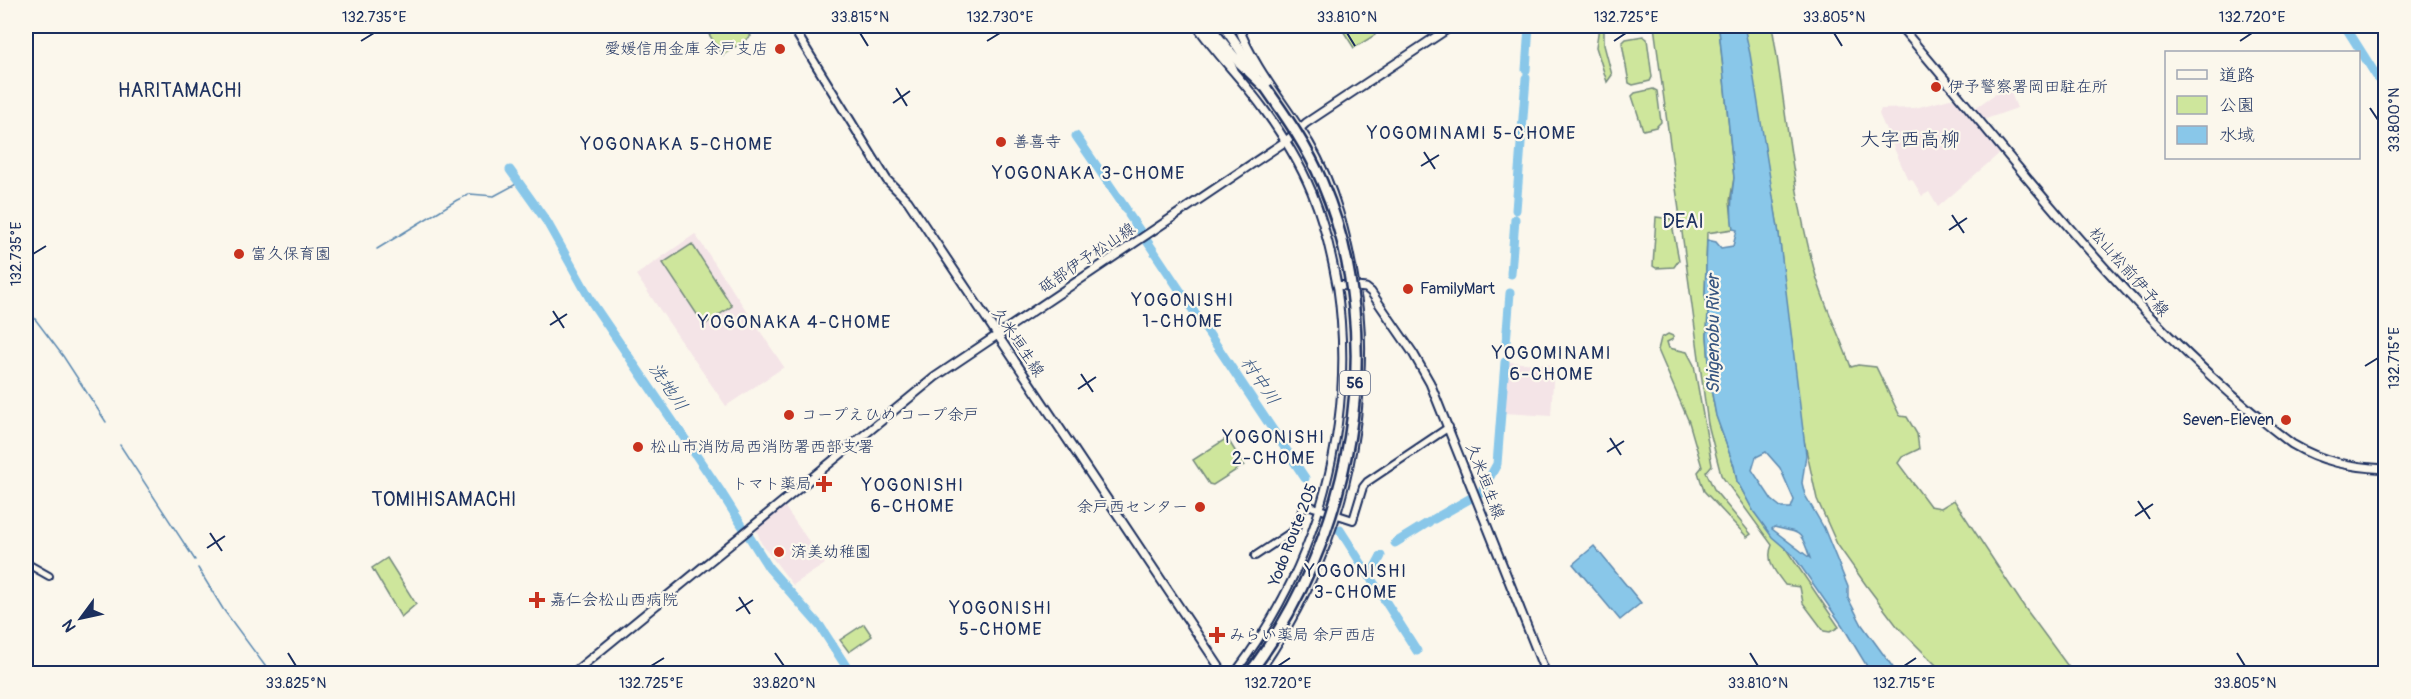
<svg xmlns="http://www.w3.org/2000/svg" width="2411" height="699" viewBox="0 0 2411 699" font-family="Pangolin,'Klee One',sans-serif">
<style>
.built{fill:#f4e4e7}
.green{fill:#cee69c;stroke:#748a7d;stroke-width:1.5}
.water{fill:#89c7e9;stroke:#5d8ab1;stroke-width:1.5;fill-rule:evenodd}
.lines{fill:none;stroke-linecap:round;stroke-linejoin:round}
.stream{stroke:#5d8ab1;stroke-width:1.5}
.river{stroke:#89c7e9;stroke-width:9}
.tertiary-casing{stroke:#1b2f5e;stroke-width:10}
.secondary-casing{stroke:#1b2f5e;stroke-width:11}
.motorway-casing{stroke:#1b2f5e;stroke-width:14}
.tertiary{stroke:#fbf7ec;stroke-width:6}
.secondary{stroke:#fbf7ec;stroke-width:7}
.motorway{stroke:#fbf7ec;stroke-width:9}
.motorway-bridge-casing{stroke:#1b2f5e;stroke-width:14;stroke-linecap:butt}
.motorway-bridge{stroke:#fbf7ec;stroke-width:9}
.ticks{fill:none;stroke:#1b2f5e;stroke-width:2}
.poi-dot{fill:#c8321e;stroke:#fbf7ec;stroke-width:2}
.labels{text-anchor:middle;dominant-baseline:central;stroke-width:4.5;stroke-linejoin:round;paint-order:stroke}
.shield{fill:#fbf7ec;stroke:#5e6b89;stroke-width:1.5}
.shield-label{font-size:15px;font-weight:bold;fill:#1b2f5e}
.poi-label{font-size:16px;fill:#1b2f5e;stroke:#fbf7ec;text-anchor:start}
.street-label{font-size:16px;fill:#1b2f5e;stroke:#fbf7ec}
.neighbourhood-label{font-size:18px;letter-spacing:1.5px;fill:#1b2f5e;stroke:#fbf7ec}
.water-label{font-size:18px;font-style:italic;fill:#365581;stroke:#fbf7ec}
.quarter-label{font-size:20px;fill:#1b2f5e;stroke:#fbf7ec}
.neatline{fill:none;stroke:#1b2f5e;stroke-width:2}
.ticks-label{font-size:15px;text-anchor:middle;fill:#1b2f5e}
</style>
<rect width="100%" height="100%" fill="#fbf7ec"/>
<filter id="ink" filterUnits="userSpaceOnUse"><feTurbulence type="fractalNoise" baseFrequency=".0167" numOctaves="2"/><feDisplacementMap in="SourceGraphic" scale="12" xChannelSelector="R" yChannelSelector="G"/><feConvolveMatrix kernelMatrix="1 2 1 2 8 2 1 2 1" color-interpolation-filters="sRGB"/></filter>
<g filter="url(#ink)">
<path class="built" d="M2008 85 2017 108 1983 120 1975 108Z
M1954 98 2001 152 1938 207 1929 192 1922 196 1912 179 1908 180 1879 114 1881 109 1915 108Z
M695 234 784 367 726 406 636 275Z
M1508 362 1554 365 1551 416 1504 413Z
M784 506 825 564 793 585 761 543 756 528Z"/>
<path class="green" d="M714 26H744L751 36 723 55 708 33Z
M1340 26H1370L1375 35 1354 48Z
M1654 26H1714L1719 29 1734 178 1730 201 1733 229 1707 233 1705 295 1708 310 1707 336 1711 389 1716 415 1734 466 1737 481 1754 512 1786 549 1839 627 1830 632 1824 631 1803 603 1800 587 1785 585C1776 573 1765 561 1772 545L1721 475 1708 424Z
M1744 26H1772C1786 106 1792 189 1814 269 1823 303 1839 334 1851 367L1858 365 1876 367 1900 416 1907 417 1917 434 1919 449 1902 457 1898 463 1930 506 1941 508 1954 500 2025 608 2073 673H1944L1897 626 1866 585 1837 544 1817 499 1800 422 1779 234Z
M1599 27 1604 29V45L1612 75 1607 82 1596 47Z
M1643 36 1647 39 1652 77 1650 81 1633 85 1629 83 1622 43 1626 39Z
M1653 89 1657 91 1661 122 1656 127 1643 130 1632 96 1635 93Z
M1656 217 1671 219 1679 260 1674 267 1656 268 1653 266Z
M692 244 732 306 704 325 663 263Z
M1668 334 1673 336V339L1667 342 1669 348 1687 352 1694 365 1712 465 1706 472 1715 491 1751 534 1747 537 1704 491 1698 472 1702 467 1689 422 1658 350 1661 338Z
M1227 438 1244 465 1213 485 1209 484 1193 460Z
M387 558 416 604 401 617 372 568Z
M864 624 872 636 849 652 840 640Z"/>
<path class="water" d="M1714 26H1744L1750 54 1779 234 1806 455 1802 483 1805 495 1824 528 1848 587V598L1862 625 1897 673H1871L1842 625 1793 555 1772 537 1754 512 1737 481 1734 466 1716 416 1711 389 1707 336 1708 310 1705 295 1707 240 1716 242 1721 248 1733 246 1737 230 1733 229C1730 211 1731 196 1734 178L1719 29ZM1766 452 1780 468 1794 500 1791 508H1782L1772 500 1752 470 1756 457ZM1774 527C1800 534 1800 528 1810 558L1772 529Z
M1594 546 1641 603 1620 620 1573 564Z"/>
<g class="lines">
<path class="stream" d="M377 249 457 200 470 194 494 196 520 182
M26 307 63 356 106 422
M120 445 195 560
M198 568 223 609 271 674"/>
<path class="river" d="M2345 26 2386 91
M1526 70 1529 26
M1076 136 1126 209
M510 170 547 222 593 304 719 489 769 568 820 626 851 674
M1516 210 1526 78
M1129 215 1140 231
M1147 241 1305 478
M1511 274 1515 219
M1506 343 1510 293
M1481 493 1497 464 1505 362
M1434 519 1471 498
M1340 530 1417 651
M1395 543 1429 522
M1374 569 1381 556"/>
<defs>
<path id="tertiary" d="M1255 556 1296 529 1304 504 1353 520 1363 487 1367 482 1449 427
M26 563 49 576
M1234 674C1319 563 1357 423 1337 285
M1258 674C1319 586 1355 488 1360 381 1362 349 1362 316 1355 286"/>
<path id="secondary" d="M792 26 887 180 908 201 1224 674
M1197 26C1217 55 1242 79 1263 108 1307 168 1324 212 1337 285L1366 288 1371 292 1413 353 1430 383 1546 674
M1205 26 1233 68
M1238 26C1254 68 1285 104 1309 143 1335 187 1347 236 1355 286
M1900 26C2024 171 2139 328 2292 444 2322 462 2351 467 2386 469
M572 674 935 377 1286 141 1306 123 1452 26"/>
<path id="motorway" d="M1209 26 1235 58 1266 88
M1224 26 1256 73"/>
</defs>
<use href="#tertiary" class="tertiary-casing"/>
<use href="#secondary" class="secondary-casing"/>
<use href="#motorway" class="motorway-casing"/>
<use href="#tertiary" class="tertiary"/>
<use href="#secondary" class="secondary"/>
<use href="#motorway" class="motorway"/>
<defs>
<path id="motorway-bridge" d="M1249 674C1352 538 1390 341 1322 182 1308 148 1287 118 1266 88"/>
</defs>
<use href="#motorway-bridge" class="motorway-bridge-casing"/>
<use href="#motorway-bridge" class="motorway-bridge"/>
</g>
</g>
<path class="ticks" d="M860 33 868 46M1347 33 1355 46M1834 33 1842 46M361 41 374 33M987 41 1000 33M1614 41 1626 33M2240 41 2252 33M896 88 907 106M893 103 910 91M2370 108 2378 120M1424 152 1435 169M1421 166 1439 155M1952 215 1964 233M1949 230 1967 218M33 254 46 246M553 311 564 328M550 325 567 314M2365 366 2378 358M1081 374 1093 392M1078 389 1096 377M1610 438 1621 455M1607 452 1624 441M2138 501 2150 519M2135 516 2153 504M210 533 222 551M207 548 225 536M739 597 750 614M736 611 753 600M288 653 296 666M775 653 784 666M1750 653 1758 666M2237 653 2245 666M651 666 664 658M1278 666 1290 658M1904 666 1916 658"/>
<g class="poi-dot">
<circle cx="780" cy="49" r="6"/>
<circle cx="1936" cy="87" r="6"/>
<circle cx="1001" cy="142" r="6"/>
<circle cx="239" cy="254" r="6"/>
<circle cx="1408" cy="289" r="6"/>
<circle cx="789" cy="415" r="6"/>
<circle cx="2286" cy="420" r="6"/>
<circle cx="638" cy="447" r="6"/>
<path d="M821 475h6v6h6v6h-6v6h-6v-6h-6v-6h6z"/>
<circle cx="1200" cy="507" r="6"/>
<circle cx="779" cy="552" r="6"/>
<path d="M534 591h6v6h6v6h-6v6h-6v-6h-6v-6h6z"/>
<path d="M1214 626h6v6h6v6h-6v6h-6v-6h-6v-6h6z"/>
</g>
<g class="labels">
<rect class="shield" x="1340" y="371" width="30" height="24" rx="4.5"/>
<g class="shield-label">
<text x="1355" y="383">56</text>
</g>
<g class="poi-label">
<text x="768" y="49" text-anchor="end">愛媛信用金庫 余戸支店</text>
<text x="1948" y="87">伊予警察署岡田駐在所</text>
<text x="1013" y="142">善喜寺</text>
<text x="251" y="254">富久保育園</text>
<text x="1420" y="289">FamilyMart</text>
<text x="801" y="415">コープえひめ コープ余戸</text>
<text x="2274" y="420" text-anchor="end">Seven-Eleven</text>
<text x="650" y="447">松山市消防局西消防署西部支署</text>
<text x="812" y="484" text-anchor="end">トマト薬局</text>
<text x="1188" y="507" text-anchor="end">余戸西センター</text>
<text x="791" y="552">済美幼稚園</text>
<text x="550" y="600">嘉仁会松山西病院</text>
<text x="1229" y="635">みらい薬局 余戸西店</text>
</g>
<g class="street-label">
<text transform="translate(1087 258) rotate(-34)">砥部伊予松山線</text>
<text transform="translate(2129 272) rotate(49)">松山松前伊予線</text>
<text transform="translate(1018 342) rotate(56)">久米垣生線</text>
<text transform="translate(1485 481) rotate(69)">久米垣生線</text>
<text transform="translate(1293 535) rotate(-69)">Yodo Route 205</text>
</g>
<g class="neighbourhood-label">
<text x="1472" y="133">YOGOMINAMI 5-CHOME</text>
<text x="677" y="144">YOGONAKA 5-CHOME</text>
<text x="1089" y="173">YOGONAKA 3-CHOME</text>
<text x="1183" y="300">YOGONISHI<tspan x="1183" dy="21">1-CHOME</tspan></text>
<text x="795" y="322">YOGONAKA 4-CHOME</text>
<text x="1552" y="353">YOGOMINAMI<tspan x="1552" dy="21">6-CHOME</tspan></text>
<text x="1274" y="437">YOGONISHI<tspan x="1274" dy="21">2-CHOME</tspan></text>
<text x="913" y="485">YOGONISHI<tspan x="913" dy="21">6-CHOME</tspan></text>
<text x="1356" y="571">YOGONISHI<tspan x="1356" dy="21">3-CHOME</tspan></text>
<text x="1001" y="608">YOGONISHI<tspan x="1001" dy="21">5-CHOME</tspan></text>
</g>
<g class="water-label">
<text transform="translate(1713 334) rotate(-90)">Shigenobu River</text>
<text transform="translate(1260 381) rotate(56)">村中川</text>
<text transform="translate(668 387) rotate(56)">洗地川</text>
</g>
<g class="quarter-label">
<text x="180" y="90">HARITAMACHI</text>
<text x="1910" y="139">大字西高柳</text>
<text x="1683" y="221">DEAI</text>
<text x="444" y="499">TOMIHISAMACHI</text>
</g>
</g>
<rect width="2411" height="699" fill="none" stroke="#fbf7ec" stroke-width="66"/>
<rect x="2165" y="51" width="195" height="108" fill="#fbf7ec" stroke="#a1a7b3" stroke-width="1.5"/>
<rect x="2177" y="70" width="30" height="9" fill="#fbf7ec" stroke="#a1a7b3" stroke-width="1.5"/>
<text x="2219" y="81" font-size="18" fill="#1b2f5e">道路</text>
<rect x="2177" y="96" width="30" height="18" fill="#cee69c" stroke="#a1a7b3" stroke-width="1.5"/>
<text x="2219" y="111" font-size="18" fill="#1b2f5e">公園</text>
<rect x="2177" y="126" width="30" height="18" fill="#89c7e9" stroke="#a1a7b3" stroke-width="1.5"/>
<text x="2219" y="141" font-size="18" fill="#1b2f5e">水域</text>
<g transform="translate(81 618) rotate(237)" stroke="#fbf7ec" stroke-width="4.5" paint-order="stroke">
<path d="M0-4.5L10 22L0 15L-10 22Z" fill="#1b2f5e"/>
<text y="-9" font-size="16" font-weight="bold" text-anchor="middle" fill="#1b2f5e">N</text>
</g>
<rect x="33" y="33" width="2345" height="633" class="neatline"/>
<g class="ticks-label">
<text x="374" y="22">132.735°E</text>
<text x="860" y="22">33.815°N</text>
<text x="1000" y="22">132.730°E</text>
<text x="1347" y="22">33.810°N</text>
<text x="1626" y="22">132.725°E</text>
<text x="1834" y="22">33.805°N</text>
<text x="2252" y="22">132.720°E</text>
<text transform="translate(2394 120) rotate(-90)" y="5">33.800°N</text>
<text transform="translate(16 254) rotate(-90)" y="5">132.735°E</text>
<text transform="translate(2394 358) rotate(-90)" y="5">132.715°E</text>
<text x="296" y="688">33.825°N</text>
<text x="651" y="688">132.725°E</text>
<text x="784" y="688">33.820°N</text>
<text x="1278" y="688">132.720°E</text>
<text x="1758" y="688">33.810°N</text>
<text x="1904" y="688">132.715°E</text>
<text x="2245" y="688">33.805°N</text>
</g>
</svg>
